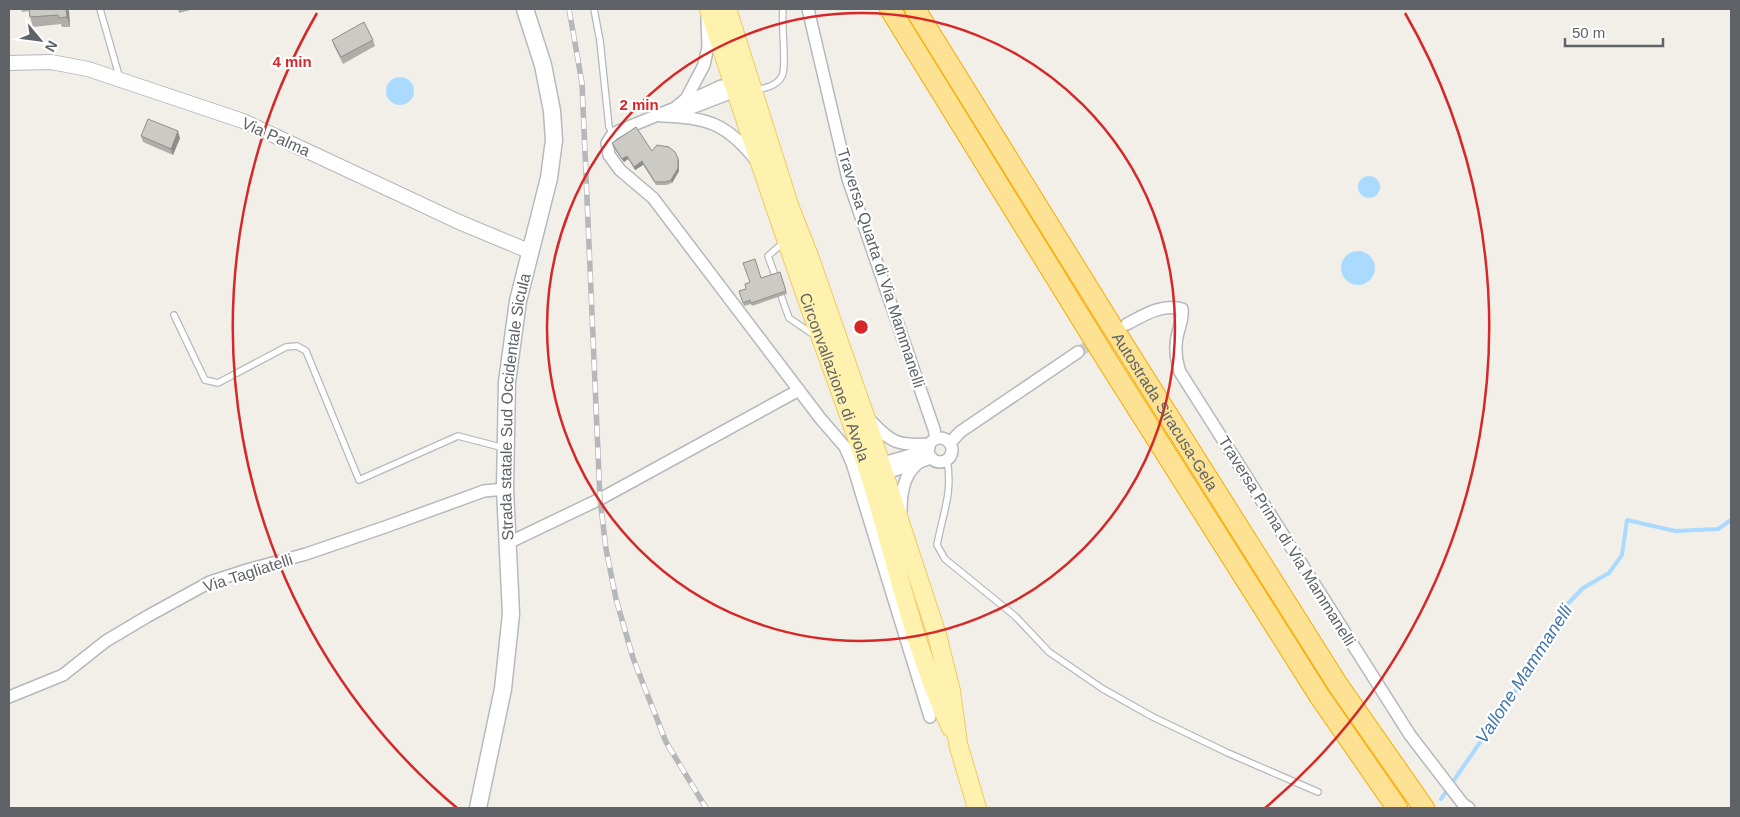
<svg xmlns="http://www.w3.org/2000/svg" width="1740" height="817" viewBox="0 0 1740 817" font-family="Arial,sans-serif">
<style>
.water{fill:#aadaff}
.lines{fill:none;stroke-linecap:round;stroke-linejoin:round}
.stream{stroke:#aadaff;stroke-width:4}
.minor-tunnel{stroke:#ccccc8;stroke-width:11;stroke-dasharray:11 5.5;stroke-linecap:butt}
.service-casing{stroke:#b5b8bc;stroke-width:8}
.minor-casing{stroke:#b5b8bc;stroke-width:14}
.tertiary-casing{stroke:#b5b8bc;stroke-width:16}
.secondary-casing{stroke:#b6babf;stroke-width:19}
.primary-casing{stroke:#f2c960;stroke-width:20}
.motorway-casing{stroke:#f9ab00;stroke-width:22}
.service{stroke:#fff;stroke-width:5.5}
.minor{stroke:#fff;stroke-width:11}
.tertiary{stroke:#fff;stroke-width:14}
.secondary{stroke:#fff;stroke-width:16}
.primary{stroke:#fff2af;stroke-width:18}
.motorway{stroke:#fde293;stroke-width:20}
.rail-casing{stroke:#b6b7b8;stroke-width:5.5}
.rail{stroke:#fff;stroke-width:4;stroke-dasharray:11;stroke-linecap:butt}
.wall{fill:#afaea9}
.shaded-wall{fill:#8f8d8a}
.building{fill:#cccac5;stroke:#8f8d8a}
.ring{fill:none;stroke:#d62828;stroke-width:2.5}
.labels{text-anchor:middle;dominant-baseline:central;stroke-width:4.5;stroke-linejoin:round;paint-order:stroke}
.street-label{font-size:16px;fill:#5f6368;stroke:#fff}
.water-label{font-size:18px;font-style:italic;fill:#4174aa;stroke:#fff}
.centre{fill:#d62828;stroke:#fff;stroke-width:2.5}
.ring-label{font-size:15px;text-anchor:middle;font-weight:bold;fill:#d62828;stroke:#fff;stroke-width:4.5;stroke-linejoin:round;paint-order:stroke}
</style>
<rect width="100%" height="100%" fill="#f1efe8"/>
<path class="water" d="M386 91a14 14 0 1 1 28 0a14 14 0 1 1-28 0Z
M1358 187a11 11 0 1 1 22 0a11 11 0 1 1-22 0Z
M1341 268a17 17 0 1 1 34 0a17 17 0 1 1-34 0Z"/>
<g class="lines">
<path class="stream" d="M1441 799 1534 664 1562 610 1583 588 1609 573 1622 555 1627 520 1675 531 1718 529 1731 520"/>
<path class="minor-tunnel" d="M1078 352 1119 328"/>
<defs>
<path id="service" d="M100 9 120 79
M594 9 600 41 609 127 613 134
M755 89C764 89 777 86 782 76 787 67 781 24 783 9
M777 281 768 256 785 241
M779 290 789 318 814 335
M174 315 205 380 218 383 286 347 297 346 306 351 359 480 458 436 504 448
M947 459C953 494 943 512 937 545L945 559 1015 616 1049 652 1103 689 1153 717 1228 753 1318 792"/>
<path id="minor" d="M808 9 848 179 934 429 936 439
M707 18 708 47 704 65 686 99 675 108 621 130 613 134 607 143 609 155 620 170 653 198 820 418 845 447 852 463 930 717
M691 100 721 86 737 88
M673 115 725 95 737 81
M661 116C706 117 726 123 755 159
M1127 324C1144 315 1163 303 1182 309 1183 317 1181 322 1179 329 1174 344 1175 357 1180 372L1410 735 1463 804 1469 808
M869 419C891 443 898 446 930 444
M928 450a12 12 0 1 1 24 0a12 12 0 1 1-24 0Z
M950 443 960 432 1078 352
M876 465 921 452 929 448
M879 475 918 463
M901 512C901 495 903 476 917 464 921 461 928 459 932 458
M508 543 600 499 799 390
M9 697 63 675 106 641 148 616 210 582 247 570 306 554 385 527 484 491 505 489"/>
<path id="tertiary" d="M9 63 51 62 88 69 243 121 459 222 531 252"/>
<g id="secondary">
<path id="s1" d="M478 808 503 689 511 614 505 489 507 382 518 301 549 178 554 140 552 111 543 65 525 9"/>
</g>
<g id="primary">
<path id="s2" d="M709 9C736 94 765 178 794 262 817 330 844 398 867 467 895 553 912 645 951 728"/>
<path d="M727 9 790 208 809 256 865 416 937 635 951 691 958 744 977 808"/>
</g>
<g id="motorway">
<path d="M890 9 1108 362 1320 697 1397 808"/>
<path id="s3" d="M915 9 1108 320 1338 685 1424 808"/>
</g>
</defs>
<use href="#service" class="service-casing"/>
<use href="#minor" class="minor-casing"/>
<use href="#tertiary" class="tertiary-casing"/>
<use href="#secondary" class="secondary-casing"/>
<use href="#primary" class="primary-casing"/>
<use href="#motorway" class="motorway-casing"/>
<use href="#service" class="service"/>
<use href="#minor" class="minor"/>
<use href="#tertiary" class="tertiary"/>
<use href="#secondary" class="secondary"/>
<use href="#primary" class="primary"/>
<use href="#motorway" class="motorway"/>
<defs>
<path id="rail" d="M569 9 582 83 600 499 606 549 616 599 633 658 666 742 706 808"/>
</defs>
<use href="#rail" class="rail-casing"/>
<use href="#rail" class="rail"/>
</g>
<path class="wall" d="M21 9H68L69 11 70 27H62L61 24 33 27 30 17 29 11 22 12Z
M178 9H194L179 13Z
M332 40H373L375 46 343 64 334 46Z
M141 136 180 138 173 155 143 142Z
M612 143 652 151 679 161V171L672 183 666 185H656L643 165 635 170 628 159 624 162 613 147Z
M780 272 787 294 752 306 751 304 744 306 739 291 746 289 761 278Z"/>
<path class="shaded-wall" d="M66 9H68L69 11 70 27 67 17Z
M178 131 180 138 173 155 171 149Z
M627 156 628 159 624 162 622 159Z
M678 158 679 161V171L672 183 671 180Z
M642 161 643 165 635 170 634 167Z"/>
<path class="building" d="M29 9H66L67 17 59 18 58 15 30 17Z
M364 22 373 40 341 57 332 40Z
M148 119 178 131 171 149 141 136Z
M636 127 652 151 657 145 669 147 675 152 678 158V168L671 180 665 182H655L642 161 634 167 627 156 622 159 612 143Z
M755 259 761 278 780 272 786 291 751 303 750 300 743 303 739 291 746 289 745 284 750 282 743 263Z"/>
<g class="ring">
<circle cx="861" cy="327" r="314"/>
<path d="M457 808A628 628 0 0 1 317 13M1405 13A628 628 0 0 1 1265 808"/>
</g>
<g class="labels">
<g class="street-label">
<text transform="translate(276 137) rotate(24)">Via Palma</text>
<text transform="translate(881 268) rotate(72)">Traversa Quarta di Via Mammanelli</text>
<text stroke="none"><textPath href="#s2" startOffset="389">Circonvallazione di Avola</textPath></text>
<text stroke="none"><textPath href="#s1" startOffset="405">Strada statale Sud Occidentale Sicula</textPath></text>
<text stroke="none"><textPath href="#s3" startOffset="474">Autostrada Siracusa-Gela</textPath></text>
<text transform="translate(1287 541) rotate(58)">Traversa Prima di Via Mammanelli</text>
<text transform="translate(248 573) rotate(-18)">Via Tagliatelli</text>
</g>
<g class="water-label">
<text transform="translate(1524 674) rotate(-57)">Vallone Mammanelli</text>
</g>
</g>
<circle cx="861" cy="327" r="8" class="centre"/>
<g class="ring-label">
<text x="292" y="67">4 min</text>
<text x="639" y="110">2 min</text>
</g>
<rect width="1740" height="817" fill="none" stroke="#5f6368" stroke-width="20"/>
<g transform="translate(40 40) rotate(119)" stroke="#ffffff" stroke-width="4" paint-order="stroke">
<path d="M0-4L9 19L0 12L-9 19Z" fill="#5f6368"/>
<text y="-8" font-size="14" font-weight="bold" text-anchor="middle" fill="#5f6368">N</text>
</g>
<path d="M1565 38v8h98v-8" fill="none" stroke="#5f6368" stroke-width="2.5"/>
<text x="1572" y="38" font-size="15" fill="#5f6368" stroke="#ffffff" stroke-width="4" paint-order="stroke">50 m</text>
</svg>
